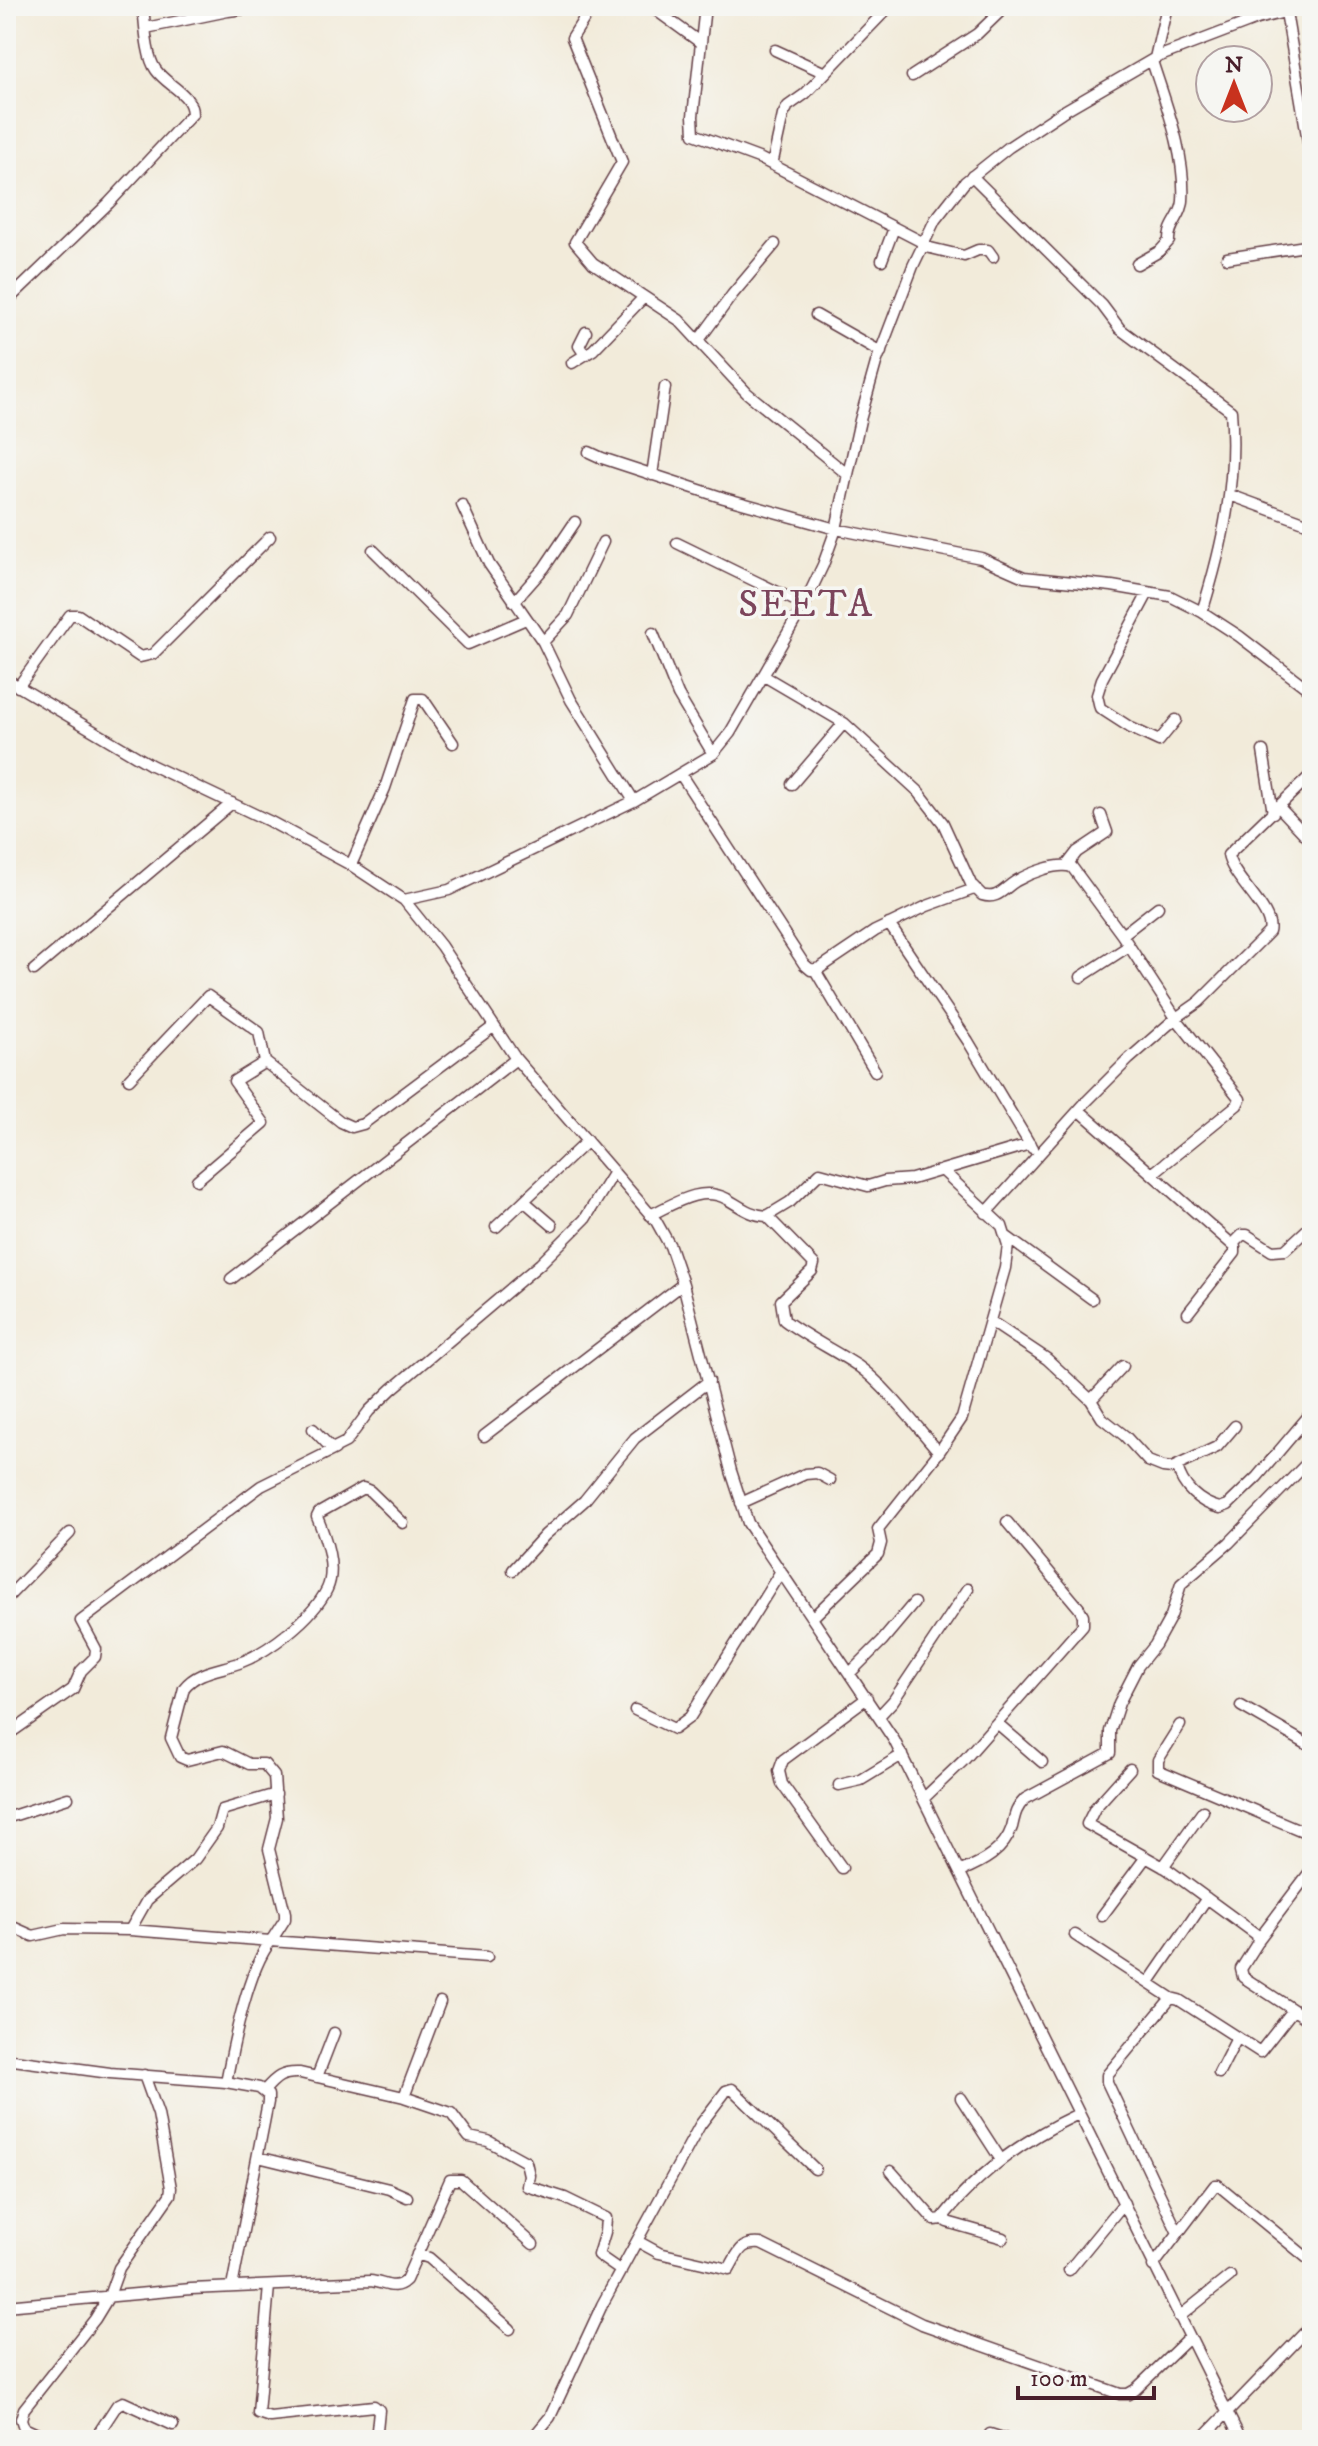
<svg xmlns="http://www.w3.org/2000/svg" width="1318" height="2446" viewBox="0 0 1318 2446" font-family="'IM FELL DW Pica',serif">
<style>
.lines{fill:none;stroke-linecap:round;stroke-linejoin:round}
.street-casing{stroke:#633e45;stroke-width:13}
.street{stroke:#fff;stroke-width:10}
.labels{text-anchor:middle;dominant-baseline:central;stroke-width:7;stroke-linejoin:round;paint-order:stroke}
.quarter-label{font-size:38px;letter-spacing:2px;fill:#7c455c;stroke:#f6f6f2}
</style>
<rect width="100%" height="100%" fill="#f6f6f2"/>
<filter id="ink" filterUnits="userSpaceOnUse"><feTurbulence type="fractalNoise" baseFrequency=".0125" numOctaves="2"/><feDisplacementMap in="SourceGraphic" scale="16" xChannelSelector="R" yChannelSelector="G"/><feConvolveMatrix kernelMatrix="1 2 1 2 8 2 1 2 1" color-interpolation-filters="sRGB"/></filter>
<filter id="wash" filterUnits="userSpaceOnUse"><feTurbulence type="fractalNoise" baseFrequency=".006" numOctaves="4" result="noise"/><feDisplacementMap in="SourceGraphic" scale="32" xChannelSelector="R" yChannelSelector="G"/><feGaussianBlur stdDeviation="1.8" result="paint"/><feColorMatrix in="noise" values="0 0 0 0 0 0 0 0 0 0 0 0 0 0 0 0 0 1.4 0 .05"/><feComposite in="paint" operator="in"/></filter>
<g filter="url(#wash)">
<rect width="100%" height="100%" fill="#f2ebda"/>
</g>
<g filter="url(#ink)">
<g class="lines">
<defs>
<path id="street" d="M592 6 572 38 622 162 575 242 593 263 679 320 747 393 847 474
M650 6 701 43
M705 6 693 116 694 134 761 159 924 243
M1286 12 1312 165
M146 28 228 11 266 6
M775 50 825 73
M1155 58 1167 6
M912 76 977 34 1006 6
M772 165 783 115 788 106 805 94 890 6
M972 176 1102 305 1120 329 1231 411C1237 481 1223 545 1202 612
M922 246 964 256 978 250H988L993 257
M1227 258 1312 245
M882 260 894 228
M1137 264 1160 251 1169 241C1168 225 1182 217 1183 201 1186 154 1166 105 1152 61
M6 302 109 203 192 114C192 93 167 86 156 70 146 57 145 23 143 6
M816 315 881 352
M699 340 732 295 775 244
M585 355 579 346 586 332
M572 363 593 350 644 297
M589 452 602 458 724 498 836 529 981 558 1024 577 1112 586 1170 596 1202 612 1239 636 1312 692
M652 475 665 387
M1230 495 1312 525
M462 505 489 564 543 642 571 700 634 801
M677 543 804 605
M373 550 468 644 526 619
M1148 593 1102 679 1097 695 1100 708 1131 728 1159 741 1176 720
M514 602 544 568 575 522
M653 633 678 695 713 754
M543 642 568 615 603 542
M764 676 844 723 918 791 943 823 971 884 982 895C998 900 1003 889 1016 881 1030 873 1057 862 1072 867L1122 935 1176 1018 1240 1099 1237 1105 1152 1174
M6 679 151 765 269 821 351 865 404 900 441 946 516 1059 656 1221 670 1246 683 1284 731 1471 748 1523 894 1740 1241 2440
M18 687 70 615H78L140 657 153 654 270 537
M1263 751 1273 813
M681 775 804 964 811 970 820 968 875 931 927 906 974 889
M792 784 844 723
M1279 807 1312 842
M351 865 385 788 415 699H423L453 743
M1067 865 1077 852 1107 832 1101 815
M404 900 449 890 634 801 713 754 730 733 804 605 823 565 836 529 860 420 876 363 913 266 935 220 965 182 1009 147 1062 112 1155 58 1257 19 1308 6
M889 924 968 1041 1032 1148
M1122 935 1158 907
M34 970 232 803
M815 970 875 1071
M1081 977 1129 946
M129 1079 208 996 259 1032 265 1062 341 1122 352 1127 363 1124 493 1027
M1079 1110 1235 1247V1253L1188 1313
M197 1180 264 1123 234 1081 265 1062
M524 1201 552 1225
M986 1213 1086 1102 1129 1059 1176 1018 1199 1002 1269 932C1275 911 1232 879 1228 855L1312 774
M650 1215C674 1204 701 1185 727 1199 741 1207 750 1215 767 1216L790 1202 820 1173 868 1186 885 1181 912 1179 1030 1144
M767 1216 814 1264 812 1271 781 1301 784 1320C808 1338 834 1350 858 1366 884 1384 918 1428 939 1452
M496 1227 587 1141
M1007 1237 1092 1299
M1233 1244 1242 1235H1247L1272 1251 1285 1250 1312 1225
M231 1279 516 1059
M990 1321 1047 1359 1091 1400 1123 1366
M1091 1400 1102 1418 1125 1436 1148 1461 1163 1467 1172 1468 1217 1447 1235 1426
M313 1429 332 1449 346 1442 369 1411 392 1389 540 1264 585 1219 614 1172
M484 1436 683 1284
M1177 1466C1182 1487 1199 1503 1220 1508L1228 1505 1257 1477 1312 1412
M741 1503 805 1474 817 1473 830 1480
M513 1570 545 1535 584 1501 635 1438 709 1381
M6 1599 70 1533
M813 1617 878 1554 881 1543 878 1529 939 1452 962 1418 1005 1268 1008 1245 1002 1226 942 1170
M851 1672 882 1641 914 1603
M1241 1706 1312 1747
M635 1710 674 1729 690 1717 781 1571
M879 1716 893 1701 968 1589
M997 1723 1042 1762
M1180 1725 1158 1760V1770L1312 1835
M6 1736 73 1689 81 1671 95 1657 96 1649 81 1621 261 1486 335 1449
M1130 1769 1095 1808 1087 1824 1167 1869 1253 1932 1257 1935 1258 1942 1241 1969 1243 1977 1312 2022
M839 1785 861 1780 902 1755
M924 1798 964 1760 1083 1625V1615L1079 1608 1007 1522
M6 1818 68 1798
M1163 1867 1203 1811
M842 1868 782 1784 779 1771 783 1760 867 1698
M961 1871C983 1862 1004 1851 1012 1827 1015 1814 1016 1808 1025 1799L1110 1753V1731L1119 1703 1138 1666 1155 1645 1171 1616 1181 1584 1229 1543 1312 1458
M1102 1916 1146 1857
M6 1924 33 1936 64 1929 130 1930 147 1900 195 1859 217 1828 222 1810 276 1794
M130 1930 271 1941 285 1919V1913L269 1849 277 1818 274 1776 264 1764H249L223 1751 187 1760 180 1757 171 1738 184 1688C197 1671 220 1670 239 1663 268 1652 313 1618 327 1589 337 1568 325 1536 317 1517L319 1513 363 1488 370 1491 403 1523
M1075 1935 1171 1998
M1259 1939 1312 1869
M1149 1982 1207 1898
M6 2059 110 2073 226 2082C233 2046 248 1968 271 1941L487 1957
M1219 2073 1237 2038
M317 2077 334 2033
M226 2082 259 2088 268 2095V2102L232 2287
M264 2091C276 2077 282 2072 300 2073L404 2097 451 2113 469 2137 488 2141 526 2162 529 2175 527 2186 565 2198 606 2218 605 2232 598 2255 621 2271
M404 2097 440 2002
M961 2098 1001 2160
M258 2157 389 2189 407 2197
M891 2171 934 2220 944 2219
M1178 2233 1107 2082V2075L1171 1998 1179 2000 1260 2052 1293 2010
M1003 2238 947 2222 944 2216C979 2172 1027 2138 1078 2114
M637 2241 659 2253 729 2269C739 2252 740 2242 761 2244L922 2324 1120 2394H1128L1135 2390 1189 2338
M417 2254 429 2258 510 2329
M1153 2266 1215 2185H1218L1312 2262
M1069 2270 1124 2203
M269 2286 258 2413 270 2417 374 2406 379 2410 376 2440
M6 2306 191 2289 370 2281C384 2282 394 2292 406 2280L450 2180H461L533 2244
M1179 2317 1230 2276
M990 2434 1009 2440
M50 2440 24 2428 21 2419 24 2409 95 2319 109 2296 119 2268 170 2195 171 2188 158 2114 144 2075
M94 2440 117 2405 123 2402 173 2425
M531 2440 550 2417 602 2305 700 2125 726 2091 732 2089 815 2169
M1098 2440H1115
M1201 2440 1312 2325"/>
</defs>
<use href="#street" class="street-casing"/>
<use href="#street" class="street"/>
</g>
</g>
<g class="labels">
<g class="quarter-label">
<text x="806" y="605">SEETA</text>
</g>
</g>
<rect width="1318" height="2446" fill="none" stroke="#f6f6f2" stroke-width="32"/>
<g transform="translate(1234 84)"><circle r="38" fill="#f6f6f2" stroke="#b1a0a2" stroke-width="2"/>
<path d="M0-6L14 30L0 20L-14 30Z" fill="#c8321e"/>
<text y="-12" font-size="22" font-weight="bold" text-anchor="middle" fill="#4a1f2b">N</text>
</g>
<path d="M1018 2386v12h136v-12" fill="none" stroke="#4a1f2b" stroke-width="4"/>
<text x="1030" y="2386" font-size="24" fill="#4a1f2b" stroke="#f6f6f2" stroke-width="6" paint-order="stroke">100 m</text>
</svg>
